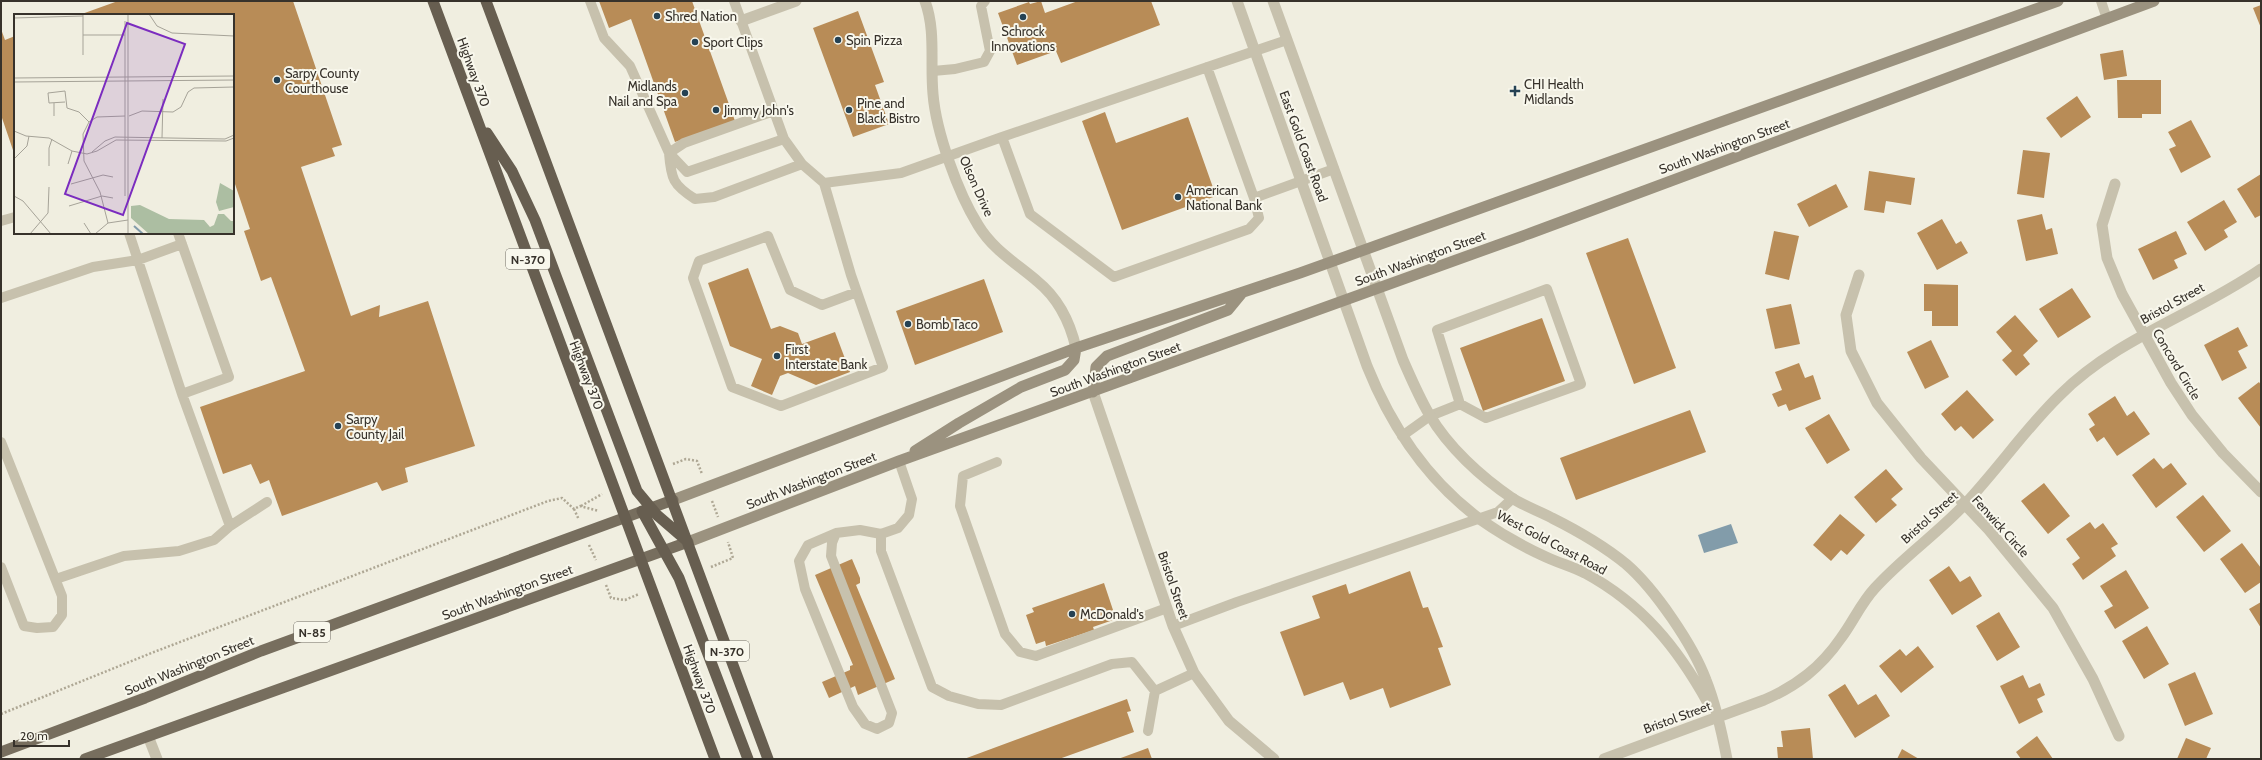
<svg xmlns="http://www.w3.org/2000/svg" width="2262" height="760" viewBox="0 0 2262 760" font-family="Cabin,sans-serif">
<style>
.water{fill:#829caa}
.building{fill:#b88c57}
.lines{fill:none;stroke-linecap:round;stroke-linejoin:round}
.path{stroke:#aea794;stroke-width:2.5;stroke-dasharray:2 2;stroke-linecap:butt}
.service{stroke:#c7c1ad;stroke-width:10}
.minor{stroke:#c7c1ad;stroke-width:11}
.secondary{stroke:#9b927f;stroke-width:11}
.primary{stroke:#776e5e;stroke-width:11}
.trunk{stroke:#675e50;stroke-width:11}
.poi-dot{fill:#254254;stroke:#f8f7ec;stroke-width:1.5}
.labels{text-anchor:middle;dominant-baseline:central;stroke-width:4;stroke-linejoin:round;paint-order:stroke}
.shield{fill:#f8f7ec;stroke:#716d65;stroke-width:1}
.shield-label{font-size:12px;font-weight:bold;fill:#37322b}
.poi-label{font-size:13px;fill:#37322b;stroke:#f8f7ec;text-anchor:start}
.street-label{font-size:13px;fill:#37322b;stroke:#f8f7ec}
.inset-river{fill:none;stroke:#829caa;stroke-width:2}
.inset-road{fill:none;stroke:#a6a398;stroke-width:1}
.view{fill:#7b2cbf;fill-opacity:0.15;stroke:#7b2cbf;stroke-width:2}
.inset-edge{fill:none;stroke:#37322b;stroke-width:2}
</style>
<rect width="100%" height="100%" fill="#f0eee0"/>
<path class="water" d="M1731 524 1738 543 1704 553 1698 535Z"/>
<path class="building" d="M118 1H293L342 145 332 148 335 156 301 167 351 316 380 305 379 317 428 301 475 446 405 468 408 482 382 491 377 482 282 516 269 480 260 484 251 464 223 474 200 407 305 371 271 277 261 281 244 231 250 229 233 178V15H79Z
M599 1H692L735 121 675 142 631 19 609 28Z
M1041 1 1045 13 1078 1H1151L1160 25 1061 63 1056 51 1017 65 998 13 1029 2 1030 4Z
M2261 5V28L2253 8Z
M858 11 884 82 875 85 889 124 853 137 813 28Z
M1 29 5 40 15 36V156L1 115Z
M2123 50 2127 76 2104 80 2100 54Z
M2117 80H2161V114H2142V118H2118Z
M2077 96 2091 117 2061 138 2046 118Z
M1105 112 1116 143 1188 117 1216 196 1122 230 1082 121Z
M2191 120 2211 157 2181 173 2169 149 2176 146 2168 132Z
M2023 150 2050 153 2044 198 2017 194Z
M1869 171 1915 178 1911 205 1886 201 1884 213 1864 210Z
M2261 174V215L2255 218 2237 189Z
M1836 184 1848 207 1809 227 1797 204Z
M2224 200 2237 222 2224 230 2228 237 2205 251 2187 222Z
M2042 214 2046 230 2052 228 2058 254 2026 261 2017 220Z
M1942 219 1956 244 1961 241 1968 253 1937 270 1917 233Z
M1774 231 1799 236 1789 280 1765 274Z
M2176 231 2187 254 2174 260 2178 268 2153 280 2138 249Z
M1628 238 1676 368 1634 384 1586 253Z
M748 268 771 329 780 326 798 333 802 344 835 332 850 372 816 385 788 373 780 376 772 395 751 386 762 359 730 346 708 283Z
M984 279 1003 332 915 365 896 311Z
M1924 284 1958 285V326H1932V311H1924Z
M2072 288 2091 317 2058 338 2039 309Z
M1791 304 1800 344 1775 349 1766 309Z
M2015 315 2038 341 2023 355 2030 364 2016 376 2002 360 2012 351 1996 332Z
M1542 318 1565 381 1483 411 1460 348Z
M2238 327 2248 346 2238 351 2247 368 2222 381 2204 345Z
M1931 340 1949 377 1925 389 1907 352Z
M1799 363 1805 378 1813 375 1821 399 1789 411 1786 404 1778 407 1772 394 1782 390 1775 372Z
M2259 382 2261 385V428L2238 398Z
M1967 390 1994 420 1973 439 1961 426 1955 431 1941 414Z
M2115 396 2127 416 2134 411 2150 434 2117 456 2104 437 2097 442 2089 429 2095 425 2088 414Z
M1690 410 1706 452 1576 500 1560 458Z
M1829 414 1850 450 1827 464 1805 428Z
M2154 458 2163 469 2171 463 2187 484 2156 508 2132 475Z
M1886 469 1903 489 1891 499 1897 505 1876 523 1854 497Z
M2044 483 2070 516 2048 534 2021 501Z
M2203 495 2231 531 2204 552 2176 517Z
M1840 514 1865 535 1847 555 1841 550 1831 561 1813 545Z
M2090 522 2095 529 2103 523 2118 544 2111 548 2116 556 2083 580 2072 564 2080 558 2066 539Z
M2242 543 2261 568V582L2245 593 2220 559Z
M852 559 860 578V583L856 585 895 679 858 695 855 686 829 698 822 682 850 670V666L853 665 815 575Z
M1949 566 1960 582 1970 576 1982 596 1952 615 1929 580Z
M2126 570 2149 608 2115 629 2104 611 2113 606 2100 586Z
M1410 571 1423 608 1428 607 1443 647 1438 648 1451 685 1390 708 1383 688 1350 700 1343 682 1304 696 1280 632 1320 618 1312 596 1346 584 1349 594Z
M1104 583 1116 619 1093 627 1094 630 1046 646 1045 641 1036 644 1026 615 1034 612 1032 608Z
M2261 602V628L2249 609Z
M1999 612 2020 647 1997 661 1976 626Z
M2147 626 2169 664 2144 679 2122 641Z
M1918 646 1934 667 1901 693 1879 666 1900 649 1906 656Z
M2195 672 2213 714 2185 726 2168 684Z
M2023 675 2029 688 2040 683 2045 695 2037 699 2043 712 2019 724 2000 686Z
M1845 684 1858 705 1876 694 1890 716 1855 738 1828 695Z
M1127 699 1131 711 1127 712 1134 732 1059 759H964Z
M1810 728 1813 759H1778L1777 747H1783L1781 731Z
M2037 736 2053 759H2021L2016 752Z
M2186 738 2211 748 2206 759H2177Z
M1148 748 1152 759H1118Z
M1902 749 1919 759H1897Z"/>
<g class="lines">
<path class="path" d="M673 464 686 459 697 461 702 474
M712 501 718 517
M581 506 602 494
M574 509 579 520
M589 545 596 560
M711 567 733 558 728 542
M606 585 611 598 625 600 639 594
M1 714 154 652 548 501 562 498 574 509 580 506 599 511"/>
<path class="service" d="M590 1 604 38 630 66 669 153 687 172 784 139
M734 1 784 139 802 164 824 183 851 275 883 367 781 406 732 387 693 278 699 261 768 236 790 290 822 305 857 292
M2101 1 2107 19
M1207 67 1254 198
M933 71 955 69 984 62 990 51 981 6 985 1
M774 111 684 143 669 153C671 179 673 185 695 199L714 197 802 164
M1002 137 1287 40
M824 183 901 173 1002 137 1030 214 1114 277 1249 229 1259 218 1254 198 1334 169
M1 221 15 217
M178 233 229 377 182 394
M1 298 93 267 138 260 182 244
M1402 436 1430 416 1460 404 1486 418 1581 384 1547 289 1437 330 1460 404
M1 442 62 596V615L53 627 37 628 24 626 1 567
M997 462 963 476 960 506 1005 634 1020 652 1036 656 1167 608
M230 526 267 502
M836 533 832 543 831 556 892 713 889 723 877 729 865 724 853 707 805 589 799 561 808 545 836 533 860 530 881 534 898 528 909 515 912 499 899 461
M881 534V551L932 687 949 696 978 704 1001 705 1112 664 1132 662 1155 691 1148 731
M56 579 124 556 179 551 214 540 230 526 182 394 129 233
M1173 626 1237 602 1498 512 1513 498
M1155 691 1194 673"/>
<path class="minor" d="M925 1C936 31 930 62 933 94 936 132 958 193 978 225 993 250 1016 263 1037 281 1058 298 1070 322 1076 348
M1237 1 1367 366C1391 426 1428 481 1481 520 1501 534 1524 547 1546 557 1559 563 1573 567 1585 573 1642 604 1677 647 1708 703
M1273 1 1403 360C1411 378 1419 397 1429 414 1448 447 1481 477 1512 498 1524 506 1539 511 1552 518 1578 531 1604 546 1626 564 1655 589 1693 645 1706 680 1716 705 1722 733 1727 759
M741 21 796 1
M2115 184 2102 225 2107 258 2122 294 2171 383 2192 415 2223 453 2261 492
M1859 275 1846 315 1851 351 1877 403 1921 458 1989 530 2053 608 2093 679 2119 736
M1093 392 1173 626 1194 673 1229 721 1274 759
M148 736 157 759
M1604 759 1764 700C1797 686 1821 667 1841 638 1853 622 1861 603 1875 588 1903 557 1937 534 1965 504 1998 469 2026 428 2060 395 2117 338 2196 314 2261 269"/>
<path class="secondary" d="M1093 392 1096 367 1107 356 1228 310 1242 293
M915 451 959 423 1021 387 1065 370 1074 360 1076 348
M673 500 1079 347 1300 273 2058 1
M688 542 899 461 1531 233 2154 1"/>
<path class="primary" d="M1 752 145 698 261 651 673 500
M85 759 688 542"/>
<path class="trunk" d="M433 1 715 759
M486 1 768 759
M487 133 512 171 535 220 637 491 657 515 686 540
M642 511 679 578 748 759"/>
</g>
<g class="poi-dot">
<circle cx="657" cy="16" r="4"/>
<circle cx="1023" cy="17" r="4"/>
<circle cx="838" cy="40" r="4"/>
<circle cx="695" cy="42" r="4"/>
<circle cx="277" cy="80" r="4"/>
<path d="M1513 85h4v4h4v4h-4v4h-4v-4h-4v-4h4z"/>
<circle cx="685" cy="93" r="4"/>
<circle cx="716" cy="110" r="4"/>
<circle cx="849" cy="110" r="4"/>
<circle cx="1178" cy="197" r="4"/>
<circle cx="908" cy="324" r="4"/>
<circle cx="777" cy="356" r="4"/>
<circle cx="338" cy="426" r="4"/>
<circle cx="1072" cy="614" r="4"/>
</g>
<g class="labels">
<g class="shield">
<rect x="506" y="249" width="44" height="20" rx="3"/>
<rect x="294" y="622" width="36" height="20" rx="3"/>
<rect x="705" y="641" width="44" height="20" rx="3"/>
</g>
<g class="shield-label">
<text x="528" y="259">N-370</text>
<text x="312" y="632">N-85</text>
<text x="727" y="651">N-370</text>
</g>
<g class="poi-label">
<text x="665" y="16">Shred Nation</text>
<text x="1023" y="31" text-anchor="middle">Schrock<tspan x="1023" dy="15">Innovations</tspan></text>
<text x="846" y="40">Spin Pizza</text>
<text x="703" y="42">Sport Clips</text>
<text x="285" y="73">Sarpy County<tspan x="285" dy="15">Courthouse</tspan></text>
<text x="1524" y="84">CHI Health<tspan x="1524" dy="15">Midlands</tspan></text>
<text x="677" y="86" text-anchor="end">Midlands<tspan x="677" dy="15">Nail and Spa</tspan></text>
<text x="857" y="103">Pine and<tspan x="857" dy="15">Black Bistro</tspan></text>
<text x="724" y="110">Jimmy John's</text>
<text x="1186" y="190">American<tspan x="1186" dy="15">National Bank</tspan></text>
<text x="916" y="324">Bomb Taco</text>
<text x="785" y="349">First<tspan x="785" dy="15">Interstate Bank</tspan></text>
<text x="346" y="419">Sarpy<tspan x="346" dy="15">County Jail</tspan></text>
<text x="1080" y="614">McDonald's</text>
</g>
<g class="street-label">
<text transform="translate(474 72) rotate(70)">Highway 370</text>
<text transform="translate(1304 146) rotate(70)">East Gold Coast Road</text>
<text transform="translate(1724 146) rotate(-20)">South Washington Street</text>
<text transform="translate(977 186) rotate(66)">Olson Drive</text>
<text transform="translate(1420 258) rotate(-20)">South Washington Street</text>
<text transform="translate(2172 303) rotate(-29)">Bristol Street</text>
<text transform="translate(2177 364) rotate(59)">Concord Circle</text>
<text transform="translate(1115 369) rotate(-20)">South Washington Street</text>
<text transform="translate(587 375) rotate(69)">Highway 370</text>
<text transform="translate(811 480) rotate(-21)">South Washington Street</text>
<text transform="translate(1929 517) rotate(-42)">Bristol Street</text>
<text transform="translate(2001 526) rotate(48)">Fenwick Circle</text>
<text transform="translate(1552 542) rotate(28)">West Gold Coast Road</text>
<text transform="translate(1174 585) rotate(71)">Bristol Street</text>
<text transform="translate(507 592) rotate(-20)">South Washington Street</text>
<text transform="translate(189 665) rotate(-22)">South Washington Street</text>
<text transform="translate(700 679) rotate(70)">Highway 370</text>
<text transform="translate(1677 717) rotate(-20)">Bristol Street</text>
</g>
</g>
<g transform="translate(14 14)">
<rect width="220" height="220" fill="#f0eee0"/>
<path d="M206 169 220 177V193L205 197 202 188ZM126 191 155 205 190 206 196 213 200 211 204 200H210L217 207H220V220H135L117 204V192Z" fill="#acbea2"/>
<path class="inset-river" d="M120 212 129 220"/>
<path class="inset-road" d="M135 0 143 12 158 19 220 22V41M0 4 69 2M111 7V182M69 21H111M69 41V0M0 64 220 62M0 68 220 66M51 88 35 89 34 79 51 77 53 94 65 98 75 108M40 89V102M115 102 128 97 159 98 167 93 174 78 180 74 220 73M0 117 12 122 35 124 58 137 73 140 83 137 102 126 212 127 220 124M148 124 149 85M78 138 91 127 101 123 211 125 220 121M0 145 13 132 15 122M54 150 58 137M35 152V134L38 125M57 170 89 161 99 163M0 182 9 187 37 220M55 192 88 182 99 184M70 209 77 220M94 209 86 178 70 147 69 120 75 108 83 103 111 102M16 220 34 199 35 173M81 220 94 209 114 206M114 220V0"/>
<path class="view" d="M113 9 171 30 109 201 51 180Z"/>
<rect width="220" height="220" class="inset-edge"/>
</g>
<rect width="2262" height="760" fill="none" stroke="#37322b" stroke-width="4"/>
<path d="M14 740v6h55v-6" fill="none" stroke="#37322b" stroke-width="2"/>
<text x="20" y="740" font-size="12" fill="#37322b" stroke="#f8f7ec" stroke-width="3" paint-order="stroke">20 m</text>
</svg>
